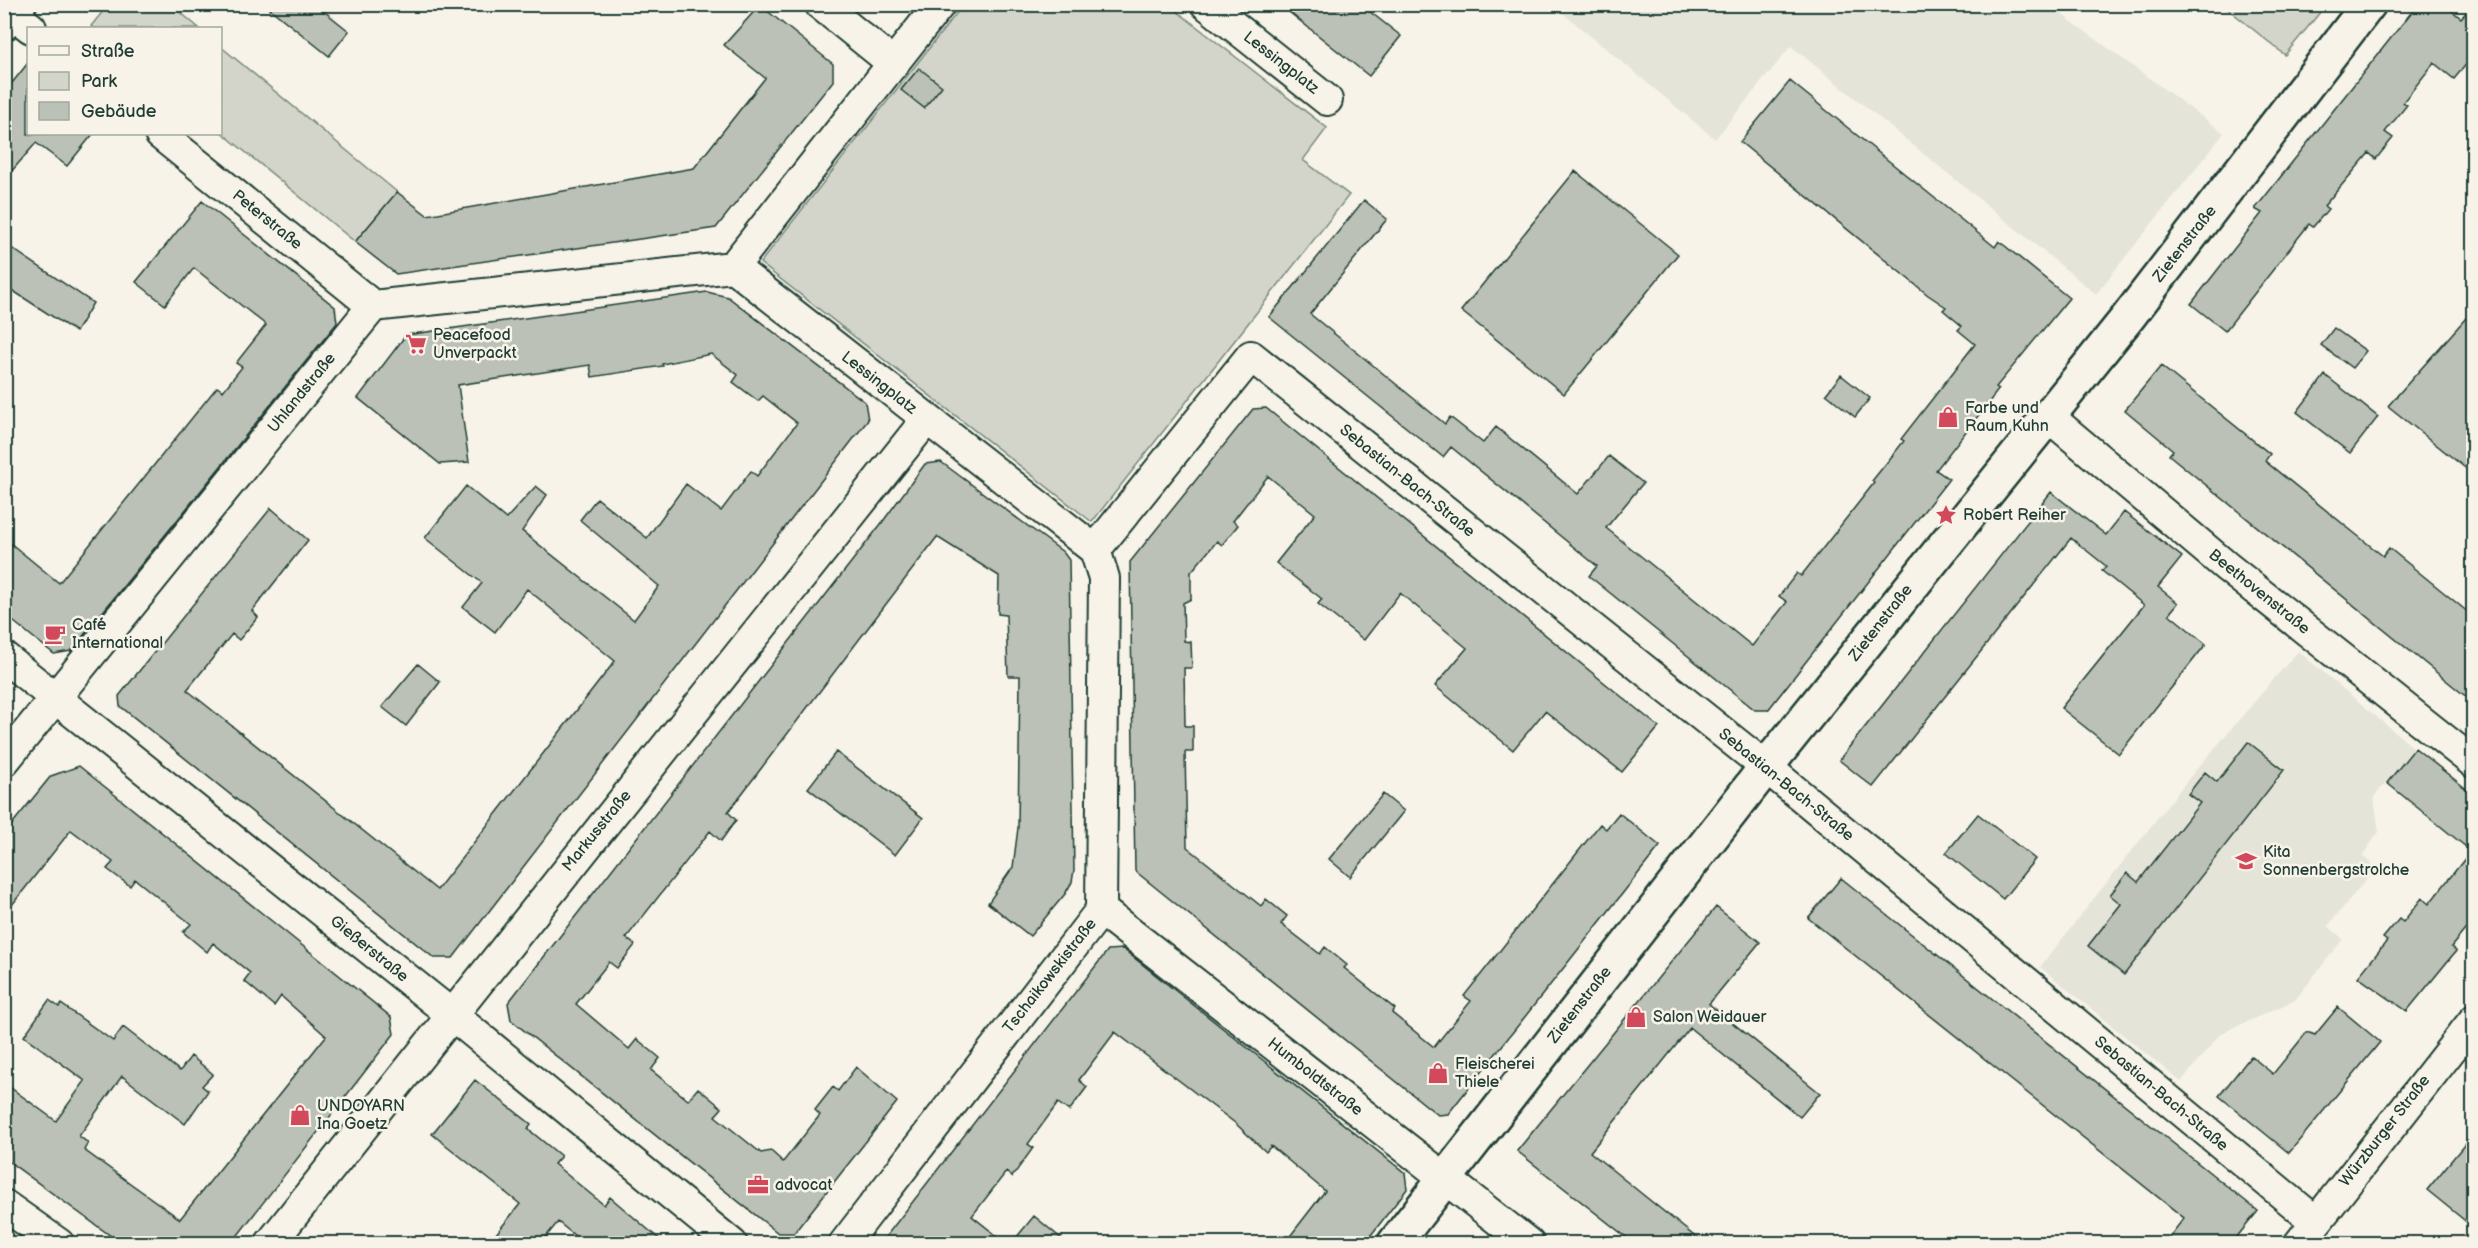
<svg xmlns="http://www.w3.org/2000/svg" width="2478" height="1248" viewBox="0 0 2478 1248" font-family="'Balsamiq Sans',sans-serif">
<style>
.built{fill:#e5e4d9}
.green{fill:#d3d5ca;stroke:#79897f;stroke-width:1.5}
.building{fill:#bbc1b6;stroke:#1f3d34;stroke-width:1.5}
.lines{fill:none;stroke-linecap:round;stroke-linejoin:round}
.minor-casing{stroke:#1f3d34;stroke-width:34}
.tertiary-casing{stroke:#1f3d34;stroke-width:38}
.minor{stroke:#f7f3e8;stroke-width:30}
.tertiary{stroke:#f7f3e8;stroke-width:33}
.labels{text-anchor:middle;dominant-baseline:central;stroke-width:5;stroke-linejoin:round;paint-order:stroke}
.street-label{font-size:16px;fill:#1f3d34;stroke:#f7f3e8}
.poi-label{font-size:16px;fill:#1f3d34;stroke:#f7f3e8;text-anchor:start}
</style>
<rect width="100%" height="100%" fill="#f7f3e8"/>
<filter id="ink" filterUnits="userSpaceOnUse"><feTurbulence type="fractalNoise" baseFrequency=".0167" numOctaves="2"/><feDisplacementMap in="SourceGraphic" scale="12" xChannelSelector="R" yChannelSelector="G"/><feConvolveMatrix kernelMatrix="1 2 1 2 8 2 1 2 1" color-interpolation-filters="sRGB"/></filter>
<g filter="url(#ink)">
<path class="built" d="M1553 5H2049L2224 133 2096 294 1791 46 1715 139Z
M2298 651 2414 748 2374 797 2379 832 2362 856 2376 867 2328 926 2343 939 2295 1000 2220 1034 2181 1082 2040 967 2190 777Z"/>
<path class="green" d="M186 5 180 12 199 28H94L91 26 108 5Z
M963 5H1169L1327 128 1303 160 1349 195 1092 522 760 263Z
M2223 5H2326L2285 55Z
M220 46 397 192 355 242 221 132Z"/>
<path class="building" d="M264 4H315L349 31 329 56Z
M1279 4H1360L1401 36 1369 76Z
M2418 4H2443L2461 18 2474 4V55L2454 79 2434 63 2403 102 2407 105 2385 132 2393 138 2376 159 2369 153 2324 206 2328 209 2313 227 2309 224 2225 331 2191 304 2262 213 2255 209Z
M760 5 833 64V81L716 228 396 274 355 242 397 192 427 215 694 168 765 78 724 45Z
M28 63V134H93L67 166 36 143 4 180V93Z
M919 68 942 86 924 108 901 90Z
M1790 81 1995 247 1999 241 2069 298 1996 387 1999 389 1936 470 1949 479 1768 710H1755L1589 576 1597 566 1451 447 1443 457 1269 317 1364 200 1387 219 1310 314 1445 424 1450 417 1483 443 1496 427 1578 494 1609 456 1643 483 1606 528 1752 646 1787 602 1779 596 1797 573 1801 576 1874 483 1872 481 1904 441 1901 439 1975 344 1958 330 1962 326 1943 310 1946 307 1928 295 1740 142Z
M1575 171 1678 254 1564 394 1461 311Z
M202 201 335 307 337 323 71 651 54 654 4 614V538L59 583 217 387 223 391 242 367 236 363 266 325 194 268 165 305 136 282Z
M4 243 93 303 76 332 4 285Z
M707 292 728 297 865 402 868 420 453 958H434L120 706 119 696 271 508 308 540 252 611 258 617 239 640 232 634 187 690 437 890 615 661 527 589 495 632 463 607 482 583 425 538 466 486 506 519 536 486 547 495 522 531 634 620 659 586 580 520 597 498 647 538 686 484 721 511 751 471 757 476 797 423 763 396 758 401 733 382 738 375 711 354 662 364 663 366 592 377 590 365 458 385 469 462 440 464 358 398 406 335Z
M2474 309V475L2388 406Z
M2334 328 2366 351 2352 368 2321 345Z
M2161 366 2270 454 2265 461 2353 532 2383 556 2389 548 2474 617V703L2169 455 2173 450 2125 410Z
M1841 375 1870 398 1855 417 1826 394Z
M2325 375 2378 417 2350 453 2297 412Z
M1266 408 1659 727 1622 772 1545 711 1513 750 1435 686 1467 648 1400 593 1364 640 1318 604 1322 599 1276 563 1315 514 1268 476 1233 521 1238 525 1222 545 1217 541 1191 572V599L1183 603 1184 641 1191 642 1192 668H1184L1185 726H1193V752H1185L1187 847 1261 906 1266 899 1287 916 1281 924 1320 954 1325 947 1347 965 1344 968 1395 1009 1392 1013 1434 1047 1471 1001 1464 996 1600 824 1606 829 1619 813 1660 846 1448 1114 1438 1115 1135 871 1130 562 1253 409Z
M941 462 1063 552 1069 560 1074 870 1072 882 1065 894 1030 936 988 903 1013 867 1018 828 1020 676H1008L1006 615 998 614 999 576 937 537 728 812 736 820 721 841 710 831 626 938 635 945 617 968 609 962 576 1004 629 1049 637 1039 660 1058 651 1070 688 1100 698 1088 722 1108 715 1116 761 1153 771 1151 783 1162 820 1115 815 1110 833 1087 838 1091 856 1067 897 1102 794 1233H778L511 1020 508 1003 881 524 925 464Z
M2051 492 2106 535 2124 512 2182 557 2158 587 2178 603 2169 614 2206 644 2119 754 2061 708 2144 605 2102 571 2106 566 2071 538 1873 787 1839 760Z
M418 664 440 682 406 726 382 707Z
M2248 742 2284 770 2124 975 2088 946 2121 904 2110 895 2127 873 2138 882 2200 803 2188 794 2205 772 2217 782Z
M2415 748 2474 795V919L2451 947 2456 951 2407 1011 2358 977 2387 941 2383 938 2399 919 2403 922 2422 898 2429 904 2471 851 2387 783Z
M836 752 923 818 895 855 808 788Z
M79 766 391 1017 394 1034 231 1244H122L4 1158V1083L56 1121 85 1081 24 1036 49 1000 59 1007 61 1004 113 1041 123 1027 180 1071 191 1056 213 1074 202 1086 208 1091 185 1124 122 1076 79 1136 88 1143 84 1150 180 1219 326 1036 281 996 274 1006 244 981 250 973 213 943 207 952 183 932 191 924 135 879 130 886 107 869 113 862 71 830 4 915V834L51 776Z
M1383 794 1404 811 1350 877 1329 859Z
M1978 814 2035 859 2003 899 1946 853Z
M1841 878 2258 1211 2231 1244H2164L2184 1218 1808 918Z
M1716 907 1760 942 1709 1004 1820 1093 1800 1117 1690 1028 1590 1152 1704 1244H1635L1517 1151Z
M1123 949 1405 1173 1407 1189 1364 1244H1284L1325 1191 1271 1146 1266 1152 1235 1123 1115 1032 1079 1080 1087 1087 1069 1111 1058 1103 1028 1144 1033 1148 1012 1177 1006 1172 972 1216 1007 1244H880L1108 950Z
M2338 1007 2380 1042 2289 1153 2219 1096 2251 1056 2273 1074 2307 1032 2315 1035Z
M475 1080 531 1124 528 1129 561 1156 554 1164 604 1205 610 1197 665 1244H585L558 1222 540 1244H488L520 1204 432 1134Z
M2474 1133V1228L2427 1190Z
M1034 1216 1068 1244H1011Z"/>
<g class="lines">
<defs>
<path id="minor" d="M820 4 894 64
M1206 4 1327 100
M4 7 31 28
M160 134 373 306
M733 267 1095 550
M733 267 940 4
M2048 416 2227 567 2474 763
M1095 550 1251 356 1766 767 2315 1221
M4 657 451 1014 732 1244
M4 761 373 306 733 267
M1101 910 1529 1244
M4 1205 59 1244
M270 1244 926 420
M844 1244 1101 910 1104 578 1095 550
M2299 1244 2474 1020"/>
<path id="tertiary" d="M4 23 19 4
M1394 1244 1766 767 2129 316 2369 4"/>
</defs>
<use href="#minor" class="minor-casing"/>
<use href="#tertiary" class="tertiary-casing"/>
<use href="#minor" class="minor"/>
<use href="#tertiary" class="tertiary"/>
</g>
</g>
<defs>
<symbol id="supermarket-bare" viewBox="-9 -9 18 18"><path d="M-6-5.5h2.5l.6 2H6L4.5 2H-2.5L-4.4-4H-6ZM-1.5 3.2a1.3 1.3 0 1 0 .1 0ZM3 3.2a1.3 1.3 0 1 0 .1 0Z" fill="#d1495b" stroke="#f7f3e8" stroke-width="2.5" paint-order="stroke"/></symbol>
<symbol id="shop-bare" viewBox="-9 -9 18 18"><path d="M-5-2.5h2.3a2.7 3.5 0 0 1 5.4 0H5L5.5 6h-11ZM-1.5-2.5h3a1.5 2.3 0 0 0-3 0Z" fill="#d1495b" stroke="#f7f3e8" stroke-width="2.5" paint-order="stroke"/></symbol>
<symbol id="sight-bare" viewBox="-9 -9 18 18"><path d="M0-6L1.8-2.2L6-1.7L2.9 1.2L3.7 5.4L0 3.3L-3.7 5.4L-2.9 1.2L-6-1.7L-1.8-2.2Z" fill="#d1495b" stroke="#f7f3e8" stroke-width="2.5" paint-order="stroke"/></symbol>
<symbol id="cafe-bare" viewBox="-9 -9 18 18"><path d="M-5.5-4.5H6V0H3Q3 3.5 0 3.5H-2.5Q-5.5 3.5-5.5 0ZM3-3.2v2h1.7v-2ZM-6 4.5H4V6H-6Z" fill="#d1495b" stroke="#f7f3e8" stroke-width="2.5" paint-order="stroke"/></symbol>
<symbol id="school-bare" viewBox="-9 -9 18 18"><path d="M0-5L7-2L0 1L-7-2ZM-4 1L0 2.5L4 1V4Q0 6-4 4Z" fill="#d1495b" stroke="#f7f3e8" stroke-width="2.5" paint-order="stroke"/></symbol>
<symbol id="office-bare" viewBox="-9 -9 18 18"><path d="M-6-3h4V-5.5h4V-3h4V5H-6ZM-1-4.5V-3h2v-1.5ZM-6 0V1H6V0Z" fill="#d1495b" stroke="#f7f3e8" stroke-width="2.5" paint-order="stroke"/></symbol>
</defs>
<g fill-rule="evenodd">
<use href="#supermarket-bare" x="401" y="329" width="30" height="30"/>
<use href="#shop-bare" x="1933" y="402" width="30" height="30"/>
<use href="#sight-bare" x="1931" y="500" width="30" height="30"/>
<use href="#cafe-bare" x="40" y="619" width="30" height="30"/>
<use href="#school-bare" x="2231" y="846" width="30" height="30"/>
<use href="#shop-bare" x="1621" y="1002" width="30" height="30"/>
<use href="#shop-bare" x="1423" y="1058" width="30" height="30"/>
<use href="#shop-bare" x="285" y="1100" width="30" height="30"/>
<use href="#office-bare" x="743" y="1170" width="30" height="30"/>
</g>
<g class="labels">
<g class="street-label">
<text transform="translate(1281 63) rotate(38)">Lessingplatz</text>
<text transform="translate(267 220) rotate(39)">Peterstraße</text>
<text transform="translate(2185 244) rotate(-52)">Zietenstraße</text>
<text transform="translate(879 383) rotate(38)">Lessingplatz</text>
<text transform="translate(302 393) rotate(-51)">Uhlandstraße</text>
<text transform="translate(1407 481) rotate(39)">Sebastian-Bach-Straße</text>
<text transform="translate(2259 592) rotate(39)">Beethovenstraße</text>
<text transform="translate(1881 623) rotate(-52)">Zietenstraße</text>
<text transform="translate(1786 785) rotate(39)">Sebastian-Bach-Straße</text>
<text transform="translate(597 831) rotate(-51)">Markusstraße</text>
<text transform="translate(369 949) rotate(39)">Gießerstraße</text>
<text transform="translate(1050 976) rotate(-52)">Tschaikowskistraße</text>
<text transform="translate(1580 1005) rotate(-52)">Zietenstraße</text>
<text transform="translate(1315 1077) rotate(38)">Humboldtstraße</text>
<text transform="translate(2161 1094) rotate(40)">Sebastian-Bach-Straße</text>
<text transform="translate(2385 1131) rotate(-52)">Würzburger Straße</text>
</g>
<g class="poi-label">
<text x="433" y="335">Peacefood<tspan x="433" dy="18">Unverpackt</tspan></text>
<text x="1965" y="408">Farbe und<tspan x="1965" dy="18">Raum Kuhn</tspan></text>
<text x="1963" y="515">Robert Reiher</text>
<text x="72" y="625">Café<tspan x="72" dy="18">International</tspan></text>
<text x="2263" y="852">Kita<tspan x="2263" dy="18">Sonnenbergstrolche</tspan></text>
<text x="1653" y="1017">Salon Weidauer</text>
<text x="1455" y="1064">Fleischerei<tspan x="1455" dy="18">Thiele</tspan></text>
<text x="317" y="1106">UNDOYARN<tspan x="317" dy="18">Ina Goetz</tspan></text>
<text x="775" y="1185">advocat</text>
</g>
</g>
<rect width="2478" height="1248" fill="none" stroke="#f7f3e8" stroke-width="24"/>
<rect x="12" y="12" width="2454" height="1224" fill="none" stroke="#1f3d34" stroke-width="2" filter="url(#ink)"/>
<rect x="27" y="27" width="195" height="108" fill="#f7f3e8" stroke="#a1aaa0" stroke-width="1.5"/>
<rect x="39" y="46" width="30" height="9" fill="#f7f3e8" stroke="#a1aaa0" stroke-width="1.5"/>
<text x="81" y="57" font-size="18" fill="#1f3d34">Straße</text>
<rect x="39" y="72" width="30" height="18" fill="#d3d5ca" stroke="#a1aaa0" stroke-width="1.5"/>
<text x="81" y="87" font-size="18" fill="#1f3d34">Park</text>
<rect x="39" y="102" width="30" height="18" fill="#bbc1b6" stroke="#a1aaa0" stroke-width="1.5"/>
<text x="81" y="117" font-size="18" fill="#1f3d34">Gebäude</text>
</svg>
